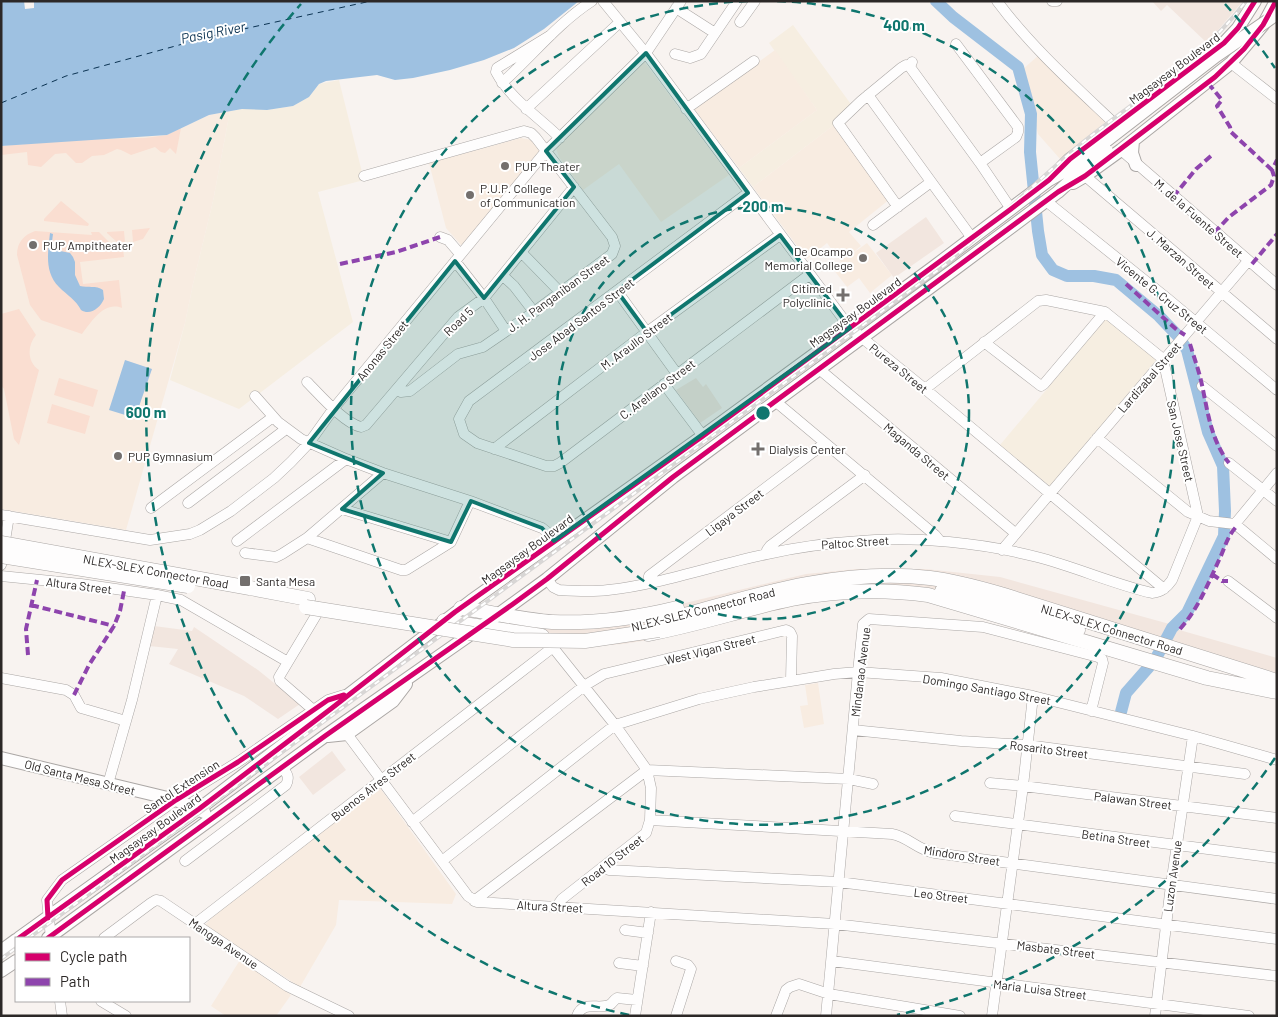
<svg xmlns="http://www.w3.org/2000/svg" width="1278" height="1017" viewBox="0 0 1278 1017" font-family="Barlow,sans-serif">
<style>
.built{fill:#f2e6df}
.industrial{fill:#f6eee1}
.education{fill:#f8ece1}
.green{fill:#faded1}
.water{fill:#9ec1e1}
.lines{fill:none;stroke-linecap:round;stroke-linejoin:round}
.river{stroke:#9ec1e1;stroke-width:12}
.ferry{stroke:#0b3352;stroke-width:1;stroke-dasharray:6 5;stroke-linecap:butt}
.minor-casing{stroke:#aba7a5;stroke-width:11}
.major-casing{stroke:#aba7a5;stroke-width:14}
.highway-casing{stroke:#aba7a5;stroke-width:15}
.minor{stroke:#fefdfd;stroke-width:10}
.major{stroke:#fefdfd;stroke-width:12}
.highway{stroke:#fefdfd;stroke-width:14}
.rail-casing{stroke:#d8d6d5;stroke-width:4}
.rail{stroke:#fff;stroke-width:2;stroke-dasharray:5.5;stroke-linecap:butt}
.major-bridge-casing{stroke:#aba7a5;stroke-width:14;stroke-linecap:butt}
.highway-bridge-casing{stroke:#aba7a5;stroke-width:15;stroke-linecap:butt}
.major-bridge{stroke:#fefdfd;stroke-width:12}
.highway-bridge{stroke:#fefdfd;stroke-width:14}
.quiet{stroke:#8e44ad;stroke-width:4;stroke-dasharray:8 4;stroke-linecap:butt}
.cycleway-casing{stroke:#fff;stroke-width:8}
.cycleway{stroke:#d6006c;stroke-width:5}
.marked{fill:#0f766e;fill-opacity:0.2;stroke:#0f766e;stroke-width:4;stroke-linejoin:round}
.ring{fill:none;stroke:#0f766e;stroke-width:2.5;stroke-dasharray:9 6}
.poi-dot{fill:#736f6d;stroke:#fff;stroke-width:2}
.labels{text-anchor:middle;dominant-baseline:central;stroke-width:4;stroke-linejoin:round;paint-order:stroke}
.street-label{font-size:12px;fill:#2c2827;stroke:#fff}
.poi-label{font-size:12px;fill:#2c2827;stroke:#fff;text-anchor:start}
.water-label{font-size:14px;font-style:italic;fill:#0b3352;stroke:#fff}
.centre{fill:#0f766e;stroke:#fff;stroke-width:2.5}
.ring-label{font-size:15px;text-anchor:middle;font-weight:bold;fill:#0f766e;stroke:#fff;stroke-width:4;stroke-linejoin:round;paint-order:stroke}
</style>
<rect width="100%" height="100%" fill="#f8f3f0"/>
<path class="built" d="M1152 1H1243L1207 43 1167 5 1161 11Z
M926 217 944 243 894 278 876 253Z
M696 378 703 387 706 384 722 408 700 423 676 390Z
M857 569H925L1000 577 1173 625 1162 644 995 598 850 597 811 602 661 638 623 644 578 647 487 634 515 614 578 619 677 605 806 574Z
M154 626 192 631 194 627 258 670 300 704 278 719 244 696 169 664 178 649 149 646Z
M1176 629 1277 658V673L1171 643Z
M332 751 346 770 313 795 299 777Z"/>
<path class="industrial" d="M793 25 853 107 834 125 753 187 739 168 817 110 769 43Z
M339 80 364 180 318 192 353 322 239 409 170 380 185 323 193 284 213 201 230 111 249 108 267 110 293 106 309 97 319 84Z
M1108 316 1156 360 1051 487 1000 445Z"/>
<path class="education" d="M775 50 817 110 739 168 694 109Z
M1040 54 1107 121 1060 159 1038 134 1022 70Z
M643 60 729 175 661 222 619 164 583 190 559 157 555 145Z
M230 111 213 201 193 284 185 323 126 530 1 509V146L87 139 167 135 209 115Z
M834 125 890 199 849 232 861 246 849 256 867 243 892 275 870 293 859 278 847 287 833 269 841 262 827 243 807 259 753 187Z
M521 138 532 140 540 151 462 246 446 228 429 163Z
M818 683 824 724 804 728 800 706 808 705 805 685Z
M380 788 456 894 452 904 339 900 336 925 300 987 205 925 218 911Z
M240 960 291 995 276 1016H226L211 1006Z"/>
<path class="green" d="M181 128 176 154 170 148 165 153 161 152 155 147 131 155 121 150 117 149 104 155 92 156 82 163H76L66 153 55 154 41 167 28 165 27 152 1 155V146L87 139 145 138 167 135Z
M61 201 89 224 88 226 44 221V219Z
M150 228 143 239 133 242 132 230Z
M35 231 92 235 91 232H99L115 248 123 249 124 257 80 262 83 284 119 280 122 308C104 301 92 321 82 334L41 320 30 305 17 255C17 242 24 235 35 231Z
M124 231 125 242 118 243 107 233V232Z
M19 309 36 335C27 346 27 362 39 370L19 445 14 439 4 389 1 385V314Z
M59 378 98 390 93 407 54 395Z
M52 404 90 416 85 434 47 423Z"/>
<path class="water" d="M1 1H24L25 9 34 8V1H579L544 29 514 48 484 60 450 70 413 78 395 80 377 75 326 81 319 84 309 97 293 106 267 110 242 109 209 115 167 135 1 146Z
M50 233 53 234 51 249 70 253 73 257 75 262V275L80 286C88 288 96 285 103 290L104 299C100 308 90 316 81 310 76 300 67 295 59 287 44 272 48 252 50 233Z
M125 360 152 369 135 418 109 410Z"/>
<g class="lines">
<path class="river" d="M936 1 953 17 1018 67 1031 114 1030 152 1038 231 1042 255 1053 270 1067 276H1094L1116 280 1159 316 1178 336 1187 350 1208 432 1223 466 1225 511 1224 536 1187 613 1172 628 1155 660 1126 693 1121 712"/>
<path class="ferry" d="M1 103 66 76 212 36 371 1"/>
<defs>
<path id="minor" d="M603 1 648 56 850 328 925 389 1164 589
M997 1C1031 47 1075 86 1116 125
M1052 1H1057
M676 8 715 33
M740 22 755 1
M551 35 497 68 496 72C511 100 538 116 560 138
M956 44 1018 127V132L1016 137 980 163
M675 54 690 58 701 54 737 1
M1231 63 1277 99
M910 67 980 163 1011 209
M502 83C532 56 558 23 592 1
M868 95 972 238
M526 109 620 22
M686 109 754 61
M1121 150 1277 285
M364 176 524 131 531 133 536 138 612 237 615 246 612 254 534 312 483 347 458 354 410 391 401 392 397 390
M1085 176 1277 339
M748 193 469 401 459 419 464 434 477 443 546 466H554L560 463 809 275
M1046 201 1168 299 1277 390
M898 207 838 123 861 101 901 68 906 65 910 67 912 62
M873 225 931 182
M440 237 448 240 460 254
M522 253 561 293
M455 261 484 298 506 331
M503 276 514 286 534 312
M617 291 677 374
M984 342 1041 386 1044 384 1105 312
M819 369 1015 533
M307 382C320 395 344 423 361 427L366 425 458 317 484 298 574 187
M664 384 703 436
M1202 386 1277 446
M255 396 278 422 301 439 346 459 383 473 470 501 542 528 547 532 554 541
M775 401 935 535 940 541
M1097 438 1188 512 1209 521 1235 524 1277 559
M494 449 647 332 780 235
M1229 463 1277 501
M188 503 286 429
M151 508 273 417
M342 509 451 542
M1 515 150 540 190 534 200 530 231 511 274 478 291 462 309 443 334 408 546 151 646 53 681 1
M1235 524 1277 473
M307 538 401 570H406L451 542 470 501
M237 541 346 459
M1002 550 1248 261
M245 553 276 557 282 554 307 538 383 473
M768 553 767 550 770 546 865 475
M1 565 9 516
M1 576 81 584 157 595 181 600 288 662
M547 579 553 587 559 590C575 591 592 592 608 590 662 584 714 565 767 554 798 547 829 543 860 541 916 536 983 543 1037 557 1076 567 1113 584 1152 593 1162 592 1167 587 1172 580L1198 516 1163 359 1105 312 1046 300 1038 301 925 389
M1228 581 1277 618
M648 583 649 576 825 443
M317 607 318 612 279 677 280 681 318 714
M1 678 66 690 74 695 81 708 126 721
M853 730 961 741 1027 745 1245 774
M347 734 468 896 477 902 835 924 1277 976
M647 770 849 779 873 784
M990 783 1023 786 1277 818
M108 784 132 700 157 595
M955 816 1277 858
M650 820 892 834C909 837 917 850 935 853L1277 899
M412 822 584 686 604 674 786 630 790 632 792 636 791 680
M185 861 286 785C290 777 287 774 283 768
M442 861 615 725 699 699 754 687 834 674 858 672 941 678 1033 696 1193 736 1277 760
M604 867 609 870 839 882 1277 939
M474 901 647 770
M195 924 552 648 555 650 615 725 647 770 651 788 650 820 646 833 562 899 557 906
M625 930 648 933
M51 938 47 900 62 880 176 800 238 762 328 700 344 695
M104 938 151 903 156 900 161 901 287 986 349 1016
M832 961 1249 1016
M619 963 643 966
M60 1001 62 1016
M101 1001 126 1016
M577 1016C583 999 600 1011 611 1004 613 1002 614 1000 617 998L637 1000
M635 1016 651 912
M676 1016 691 969 688 965 676 961
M776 1016 786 990 790 987 799 984 829 994 960 1016
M826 1016 858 672 863 624 869 619 983 627 1098 657 1102 659 1103 663 1091 711
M992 1016 1023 786 1033 696
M1155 1016 1171 885 1193 736"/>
<path id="major" d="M1133 141 1132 153 1136 165
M1062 167 1070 159 1224 43 1238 28 1255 1
M1073 183 1085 176 1121 150 1231 63 1263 25 1276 1
M328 736 347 734 393 701 406 684
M1 758 176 800 204 812
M19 938 199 809 471 601 703 436 931 269 1049 180 1075 165
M48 938 325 736 481 627 547 579 673 477 955 269 1058 192 1080 172
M1 951 16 940
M1 971 16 961"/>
<path id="highway" d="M250 588 308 599
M942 591 965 595 1078 630
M461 608C491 612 522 620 552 622 595 624 636 618 677 608
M444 621 542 636
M657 623C746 598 836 567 930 578 955 581 980 588 1004 595L1277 681
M648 634C697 625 744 609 792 599 838 590 883 589 928 595L1207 678 1277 692"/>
</defs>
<use href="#minor" class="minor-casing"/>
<use href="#major" class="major-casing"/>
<use href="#highway" class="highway-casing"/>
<use href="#minor" class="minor"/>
<use href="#major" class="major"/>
<use href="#highway" class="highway"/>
<defs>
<path id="rail" d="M29 938 945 265C992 226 1035 182 1082 143 1138 98 1203 59 1246 1
M1 959 16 948"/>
</defs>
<use href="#rail" class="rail-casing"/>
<use href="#rail" class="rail"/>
<defs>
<path id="major-bridge" d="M1075 165 1216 56 1277 14
M1080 172 1107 151"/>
<path id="highway-bridge" d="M1 543 250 588
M1 556 188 586
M306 607 513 640 585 641 659 630"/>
</defs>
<use href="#major-bridge" class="major-bridge-casing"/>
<use href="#highway-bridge" class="highway-bridge-casing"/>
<use href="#major-bridge" class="major-bridge"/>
<use href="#highway-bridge" class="highway-bridge"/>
<path class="quiet" d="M1208 83 1222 100 1217 106 1230 127 1231 132 1272 170
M1173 197 1196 169 1212 155
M1214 233 1229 217 1271 185 1274 176 1272 170 1277 160
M340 264 396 252 440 237
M1252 264 1277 234
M1126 284 1177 330 1185 335
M1190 344C1194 357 1199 371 1202 385 1208 413 1211 440 1229 463
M1212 574 1222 581H1228
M31 605 114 626
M1180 629C1198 609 1208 584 1219 560 1225 548 1227 536 1237 526
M28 655 26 629 37 580
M74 695 89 665 114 626 120 611 124 591"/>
<defs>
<path id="cycleway" d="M48 918 47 900 62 880 176 800 238 762 328 700 344 695
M19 938 199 809 332 708 455 612 703 436 1011 209 1049 180 1070 159 1224 43 1238 28 1255 1
M48 938 325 736 513 604 547 579 673 477 1058 192 1085 176 1215 77 1244 49 1263 25 1276 1"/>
</defs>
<use href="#cycleway" class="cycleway-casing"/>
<use href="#cycleway" class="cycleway"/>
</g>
<path class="marked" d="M646 53 748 193 617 291 647 332 780 235 850 328 554 541 542 528 471 501 451 542 342 509 383 473 309 443 455 261 484 298 574 187 546 151Z"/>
<g class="ring">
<circle cx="763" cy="413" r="206"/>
<path d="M777 1A412 412 0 1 1 749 1"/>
<path d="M1275 758A617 617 0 0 1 897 1015M629 1015A617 617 0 0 1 301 4M1225 4A617 617 0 0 1 1275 68"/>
</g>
<g class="poi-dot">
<circle cx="505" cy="166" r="5"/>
<circle cx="470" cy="195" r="5"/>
<circle cx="33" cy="245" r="5"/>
<circle cx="863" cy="258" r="5"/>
<path d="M840.5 287.5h5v5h5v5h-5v5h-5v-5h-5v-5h5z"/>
<path d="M755.5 441.5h5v5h5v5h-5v5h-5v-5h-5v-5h5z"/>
<circle cx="118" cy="456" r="5"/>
<rect x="239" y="575" width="12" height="12" rx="2.5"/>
</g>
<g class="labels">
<g class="street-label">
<text transform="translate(1174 68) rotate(-37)">Magsaysay Boulevard</text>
<text transform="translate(1199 218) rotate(41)">M. de la Fuente Street</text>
<text transform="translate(1181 258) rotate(41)">J. Marzan Street</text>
<text transform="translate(558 293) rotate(-36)">J. H. Panganiban Street</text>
<text transform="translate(1162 295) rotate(39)">Vicente G. Cruz Street</text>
<text transform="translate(855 312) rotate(-36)">Magsaysay Boulevard</text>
<text transform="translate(581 319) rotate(-37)">Jose Abad Santos Street</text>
<text transform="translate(458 321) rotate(-44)">Road 5</text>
<text transform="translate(636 341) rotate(-37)">M. Araullo Street</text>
<text transform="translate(382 350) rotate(-51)">Anonas Street</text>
<text transform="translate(899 368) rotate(39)">Pureza Street</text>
<text transform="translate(1149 377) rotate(-49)">Lardizabal Street</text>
<text transform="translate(657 389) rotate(-37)">C. Arellano Street</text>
<text transform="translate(1181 441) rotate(77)">San Jose Street</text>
<text transform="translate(917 451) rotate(40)">Maganda Street</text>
<text transform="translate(734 512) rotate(-37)">Ligaya Street</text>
<text transform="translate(855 542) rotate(-4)">Paltoc Street</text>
<text transform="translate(527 549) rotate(-36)">Magsaysay Boulevard</text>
<text transform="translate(156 571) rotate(10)">NLEX-SLEX Connector Road</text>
<text transform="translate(79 585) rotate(7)">Altura Street</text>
<text transform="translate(703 609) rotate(-14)">NLEX-SLEX Connector Road</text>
<text transform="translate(1112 629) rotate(17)">NLEX-SLEX Connector Road</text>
<text transform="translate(710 649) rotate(-14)">West Vigan Street</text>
<text transform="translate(860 672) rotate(-83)">Mindanao Avenue</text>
<text transform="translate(987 689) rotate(10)">Domingo Santiago Street</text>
<text transform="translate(1049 749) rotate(7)">Rosarito Street</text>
<text transform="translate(80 777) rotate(14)">Old Santa Mesa Street</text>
<text transform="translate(181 786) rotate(-33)">Santol Extension</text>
<text transform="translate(373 786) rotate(-38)">Buenos Aires Street</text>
<text transform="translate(1133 800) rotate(7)">Palawan Street</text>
<text transform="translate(155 828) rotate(-36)">Magsaysay Boulevard</text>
<text transform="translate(1116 838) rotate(8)">Betina Street</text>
<text transform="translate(962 855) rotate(9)">Mindoro Street</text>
<text transform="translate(612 860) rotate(-38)">Road 10 Street</text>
<text transform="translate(1172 876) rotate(-82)">Luzon Avenue</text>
<text transform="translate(941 895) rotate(7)">Leo Street</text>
<text transform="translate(550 906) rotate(3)">Altura Street</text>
<text transform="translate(224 943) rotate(34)">Mangga Avenue</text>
<text transform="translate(1056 949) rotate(7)">Masbate Street</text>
<text transform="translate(1040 989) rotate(7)">Maria Luisa Street</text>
</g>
<g class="poi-label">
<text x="515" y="166">PUP Theater</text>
<text x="480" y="188">P.U.P. College<tspan x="480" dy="14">of Communication</tspan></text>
<text x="43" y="245">PUP Ampitheater</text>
<text x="853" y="251" text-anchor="end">De Ocampo<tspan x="853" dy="14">Memorial College</tspan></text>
<text x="832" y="288" text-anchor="end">Citimed<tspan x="832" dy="14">Polyclinic</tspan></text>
<text x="769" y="449">Dialysis Center</text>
<text x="128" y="456">PUP Gymnasium</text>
<text x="256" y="581">Santa Mesa</text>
</g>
<g class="water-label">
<text transform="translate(213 32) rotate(-11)">Pasig River</text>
</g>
</g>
<circle cx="763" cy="413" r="8" class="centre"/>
<g class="ring-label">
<text x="904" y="31">400 m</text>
<text x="763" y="212">200 m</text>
<text x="146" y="418">600 m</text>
</g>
<rect width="1278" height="1017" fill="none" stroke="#2c2827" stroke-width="5"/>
<rect x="15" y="937" width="175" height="65" fill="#ffffff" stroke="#aba9a9"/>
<rect x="25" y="953" width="25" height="8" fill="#d6006c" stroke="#aba9a9"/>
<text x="60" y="962" font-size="15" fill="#2c2827">Cycle path</text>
<rect x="25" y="978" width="25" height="8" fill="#8e44ad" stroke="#aba9a9"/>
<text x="60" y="987" font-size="15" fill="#2c2827">Path</text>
</svg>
